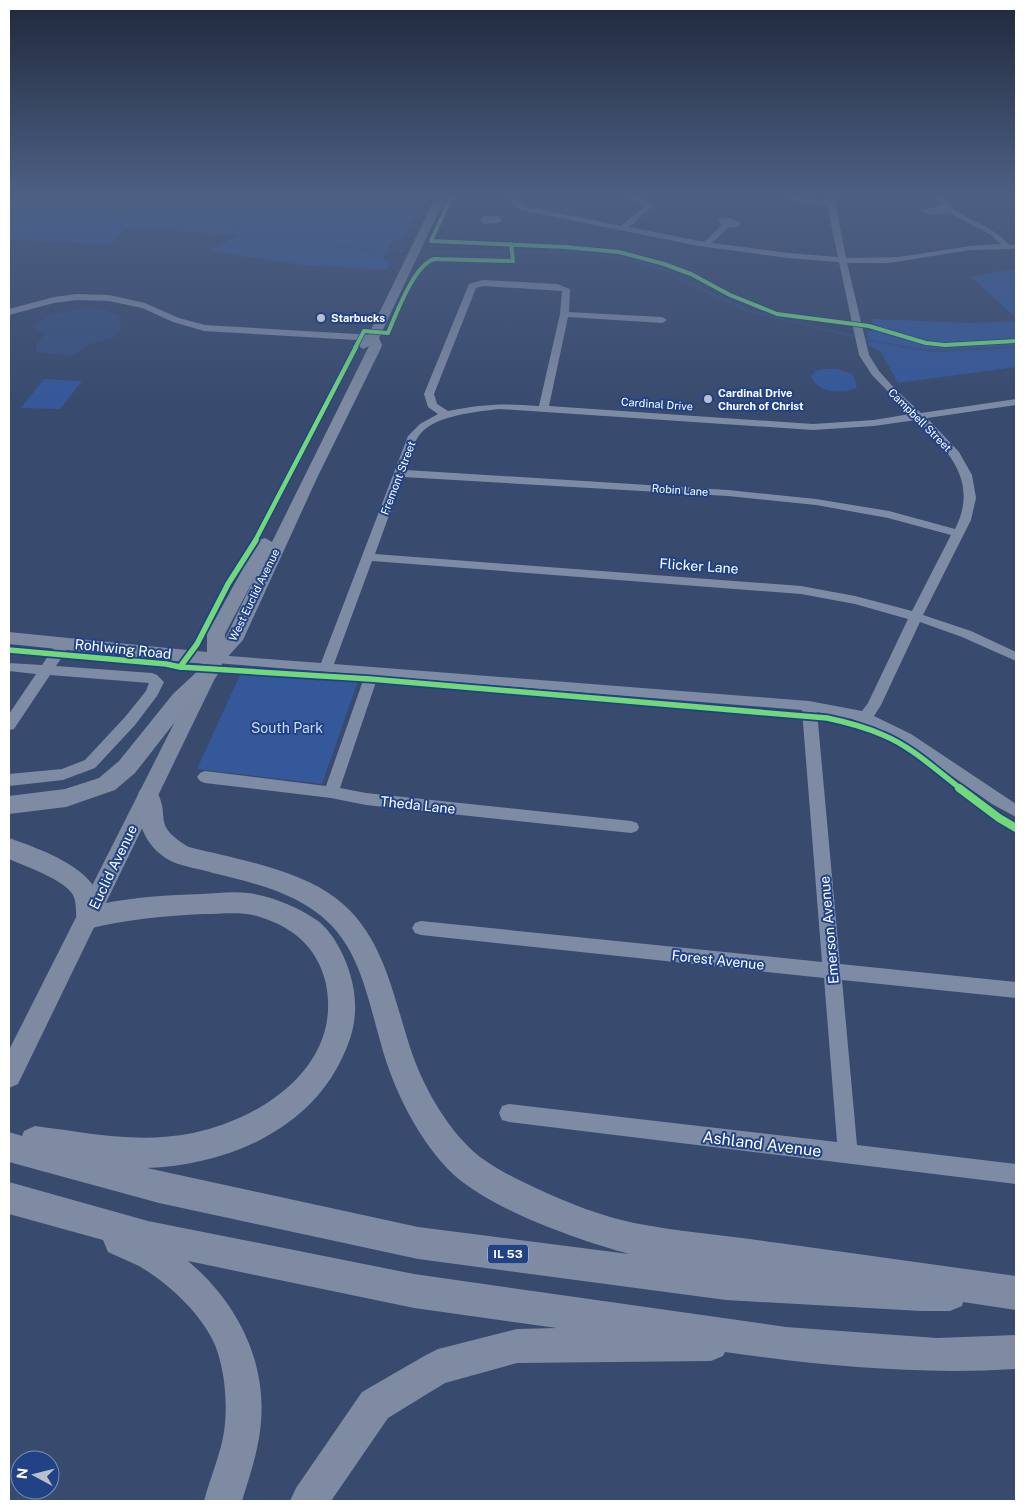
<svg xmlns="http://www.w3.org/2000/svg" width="1025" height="1510" viewBox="0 0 1025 1510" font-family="'Public Sans',sans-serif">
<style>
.green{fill:#35589b}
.water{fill:#395181}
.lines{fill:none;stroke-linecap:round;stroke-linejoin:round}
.stream-far1{stroke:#395181;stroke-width:2}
.stream{stroke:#395181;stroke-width:2.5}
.minor{fill:#7e8ba4;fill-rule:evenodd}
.major{fill:#7d8aa1;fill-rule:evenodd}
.highway{fill:#7f8ba3;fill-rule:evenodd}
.cycleway-far3-casing{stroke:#214285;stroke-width:5.5}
.cycleway-far2-casing{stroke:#214285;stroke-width:7}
.cycleway-far1-casing{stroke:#214285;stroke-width:9}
.cycleway-casing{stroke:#214285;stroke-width:11}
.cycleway-far3{stroke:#71d979;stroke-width:4}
.cycleway-far2{stroke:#71d979;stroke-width:4.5}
.cycleway-far1{stroke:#71d979;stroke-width:5.5}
.cycleway{stroke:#71d979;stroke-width:8}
.poi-dot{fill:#b9c0cc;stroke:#214285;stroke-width:2}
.labels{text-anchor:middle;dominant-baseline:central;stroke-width:4;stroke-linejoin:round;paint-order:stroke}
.far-poi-label{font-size:11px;font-weight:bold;fill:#fff;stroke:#214285;text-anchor:start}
.far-street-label{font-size:11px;fill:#fff;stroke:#214285}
.shield{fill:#214285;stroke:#bcc6da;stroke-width:1}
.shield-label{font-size:12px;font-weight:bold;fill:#fff}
.street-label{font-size:14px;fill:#fff;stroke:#214285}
.park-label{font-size:14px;fill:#cedcf7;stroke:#214285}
.near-street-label{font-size:16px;fill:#fff;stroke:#214285}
</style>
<rect width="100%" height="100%" fill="#384a6e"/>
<path class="green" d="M9 196H430L402 239 393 240 383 259 391 262 387 270 302 265 209 251 239 235 127 228 110 245 9 239Z
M1005 270H1016V318L971 277Z
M872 319 970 323 1016 321V367L898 383 881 352 869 346 867 332 873 330Z
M825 369H837L853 374 857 388C842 394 816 394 811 375L816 371Z
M44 379 82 381 60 409 21 408Z
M244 673 358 681 322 784 197 769 240 675Z"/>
<path class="water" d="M88 308 103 309 121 316 119 332 112 338 87 345 79 352 69 356 36 352V346L44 334 33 326 47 317 48 315Z"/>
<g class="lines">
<path class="stream-far1" d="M9 197 20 198
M60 199 120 214 241 229
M328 244 358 249 404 251
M426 252H579L642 263 671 272 679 278 748 311 857 337
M863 339 912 348
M995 348 1016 347"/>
<path class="stream" d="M902 347 935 351 1016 347"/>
<path class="minor" d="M505 196H513L525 206 621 226 644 207 639 203 623 196C635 196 643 197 652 207L629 227 704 242 722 225 718 221 719 219 731 218 742 223 737 227H729L712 243 788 253 838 257 827 205 808 204 778 196 826 201V196H834L846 258 899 257 970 246 1001 244 991 235 950 213 930 215 919 210 941 206 935 196H942C957 220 990 222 1009 245H1016V249L970 250 889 263H847L869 355 879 371 895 389 921 413 1016 399V405L927 418 959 452 972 475 976 498 971 520 923 615 971 631 1016 652V661L962 637 920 622 881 705 874 716 911 734 1016 804V817L992 804 919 753 881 731 852 719 817 712 840 964 1016 982V998L842 980 857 1145 1016 1164V1184L509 1122 502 1120 499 1113 502 1106 509 1104 837 1142 824 978 421 935 415 933 412 928 415 923 421 921 822 962 802 710 378 676 340 788 366 793 631 821 637 823 639 827 637 831 631 833 366 805 331 798 205 783 200 781 197 777 200 773 205 771 326 786 365 675 216 663 211 662 209 659 211 656 216 655 321 663 408 436 420 424 438 414 428 407 424 394 469 284 483 280 557 284 570 289 569 312 662 317 667 320 662 323 568 317 549 406 813 424 874 420 910 414 872 375 859 355 839 262 788 258 699 246 520 210ZM483 286 562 291 560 314 539 406C503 403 482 404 448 411L437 404 434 394 476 288ZM499 409 813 430 874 426 916 420C949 450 979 482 955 529L889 511 816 499 728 490 406 470C410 460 412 446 418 437 432 415 476 412 499 409ZM403 477 728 496 816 505 888 518 951 535 912 611 855 596 801 586 375 554ZM372 561 801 594 855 604 908 619 868 703 862 711 809 701 334 664Z
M484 216H499L502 221 498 223 484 224 480 220Z
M77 294 109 295 145 303 179 318 205 325 373 335 378 338 373 341 204 331 173 322 142 308 109 301 77 300 54 303 9 315V309L54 297Z
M64 639 69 640 71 643 56 666 152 673 157 675 164 682 157 696 135 725 95 768 63 780 9 786V774L62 769 85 760 125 717 146 691 149 683 50 675 14 729 9 730V714L36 674 9 671V663L42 665 59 640Z"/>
<path class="major" d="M436 196H446L379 338 382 345 381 348 317 478 243 640 223 662 218 672 18 1084 9 1088V1050L204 664 9 644V632L207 652V634L257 543 259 540 265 538 272 542 369 346 363 349 357 345 368 336ZM256 575 226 637 225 639V634Z"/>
<path class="highway" d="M209 665 216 667 219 672 216 677 189 704 135 773 115 790 66 807 9 814V796L65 789 99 778 119 761 173 694 202 667Z
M148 787 156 790C172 818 150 824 189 847 236 859 298 869 337 899 386 937 394 1002 413 1056 426 1092 450 1133 480 1157 498 1170 518 1180 538 1189 568 1203 601 1216 634 1223 681 1232 731 1236 779 1243 858 1254 937 1265 1016 1276V1310L963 1302 962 1306 950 1311H921L726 1300 418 1259 159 1203 9 1162V1132L22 1136 24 1131 35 1126C90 1133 137 1144 193 1133 265 1118 345 1063 325 980 316 946 292 927 260 917 242 911 223 914 204 914 165 916 127 919 88 929L79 926C74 916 78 905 73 895 65 880 25 866 9 859V838C40 849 96 868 101 904 134 897 168 895 202 894 217 893 233 891 248 893 271 896 299 907 318 921 336 935 349 964 353 986 358 1012 354 1033 343 1056 309 1131 226 1165 147 1168L418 1227 629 1254C577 1240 493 1210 454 1175 419 1142 393 1089 381 1044 369 1003 361 955 330 924 299 893 254 883 213 873 200 869 185 867 173 862 152 852 141 834 138 812 137 803 136 797 140 790Z
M9 1182 148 1221 414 1274 786 1327 937 1338 1016 1335V1369C919 1375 821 1366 725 1352L723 1356 711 1361 517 1363 445 1383 388 1418 331 1501H290L296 1488 362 1392 426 1355 438 1349 517 1329 557 1328 414 1308 188 1261C238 1303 269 1364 260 1431 257 1455 249 1478 242 1501H204C210 1478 220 1456 224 1432 228 1405 225 1370 215 1345 201 1313 168 1283 139 1266 129 1261 118 1257 108 1252L103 1240 9 1214Z"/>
<defs>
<path id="cycleway-far3" d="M452 196 431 241 565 247 619 252 664 264 691 274 730 295 777 314 869 326 926 343 945 345 1016 341
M355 348 364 331 388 333C396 314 414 265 434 259L513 261 511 244"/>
<path id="cycleway-far2" d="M255 541 356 347"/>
<path id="cycleway-far1" d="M9 650 166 664 180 667 370 679 827 718C846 722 865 727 883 735 912 747 936 770 961 789
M180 667 197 644 228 584 256 540"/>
<path id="cycleway" d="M959 788 999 818 1016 828"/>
</defs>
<use href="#cycleway-far3" class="cycleway-far3-casing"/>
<use href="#cycleway-far2" class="cycleway-far2-casing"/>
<use href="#cycleway-far1" class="cycleway-far1-casing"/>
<use href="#cycleway" class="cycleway-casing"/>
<use href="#cycleway-far3" class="cycleway-far3"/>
<use href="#cycleway-far2" class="cycleway-far2"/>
<use href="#cycleway-far1" class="cycleway-far1"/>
<use href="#cycleway" class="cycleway"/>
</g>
<linearGradient id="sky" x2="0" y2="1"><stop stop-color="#1f293c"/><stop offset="0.48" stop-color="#4d6084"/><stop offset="1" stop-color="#4d6084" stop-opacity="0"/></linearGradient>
<rect width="1025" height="408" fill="url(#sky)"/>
<g class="poi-dot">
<circle cx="321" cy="318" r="5"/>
<circle cx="708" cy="399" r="5"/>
</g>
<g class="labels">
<g class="far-poi-label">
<text x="331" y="318">Starbucks</text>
<text x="718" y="393">Cardinal Drive<tspan x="718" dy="13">Church of Christ</tspan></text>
</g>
<g class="far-street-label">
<text transform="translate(657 404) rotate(4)">Cardinal Drive</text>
<text transform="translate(920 420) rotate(45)">Campbell Street</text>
<text transform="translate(398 478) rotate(-69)">Fremont Street</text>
<text transform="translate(680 490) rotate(4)">Robin Lane</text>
<text transform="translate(254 595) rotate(-64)">West Euclid Avenue</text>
</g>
<rect class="shield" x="488" y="1244.5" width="40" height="19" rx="4"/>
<g class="shield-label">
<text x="508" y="1254">IL 53</text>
</g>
<g class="street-label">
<text transform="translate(699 566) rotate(4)">Flicker Lane</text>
<text transform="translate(123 649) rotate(6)">Rohlwing Road</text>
<text transform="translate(418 805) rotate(6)">Theda Lane</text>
<text transform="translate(113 867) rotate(-64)">Euclid Avenue</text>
<text transform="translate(829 930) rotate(-95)">Emerson Avenue</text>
<text transform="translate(718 960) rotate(6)">Forest Avenue</text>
</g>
<g class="park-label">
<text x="287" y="728">South Park</text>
</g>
<g class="near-street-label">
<text transform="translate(762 1144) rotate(7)">Ashland Avenue</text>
</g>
</g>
<rect width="1025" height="1510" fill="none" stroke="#ffffff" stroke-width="20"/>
<g transform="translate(35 1475) rotate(277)"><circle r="24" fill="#214285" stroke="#7a8eb6"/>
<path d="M0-4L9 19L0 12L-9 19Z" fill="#b9c0cc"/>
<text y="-8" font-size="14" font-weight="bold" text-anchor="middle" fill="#ffffff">N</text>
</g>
</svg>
